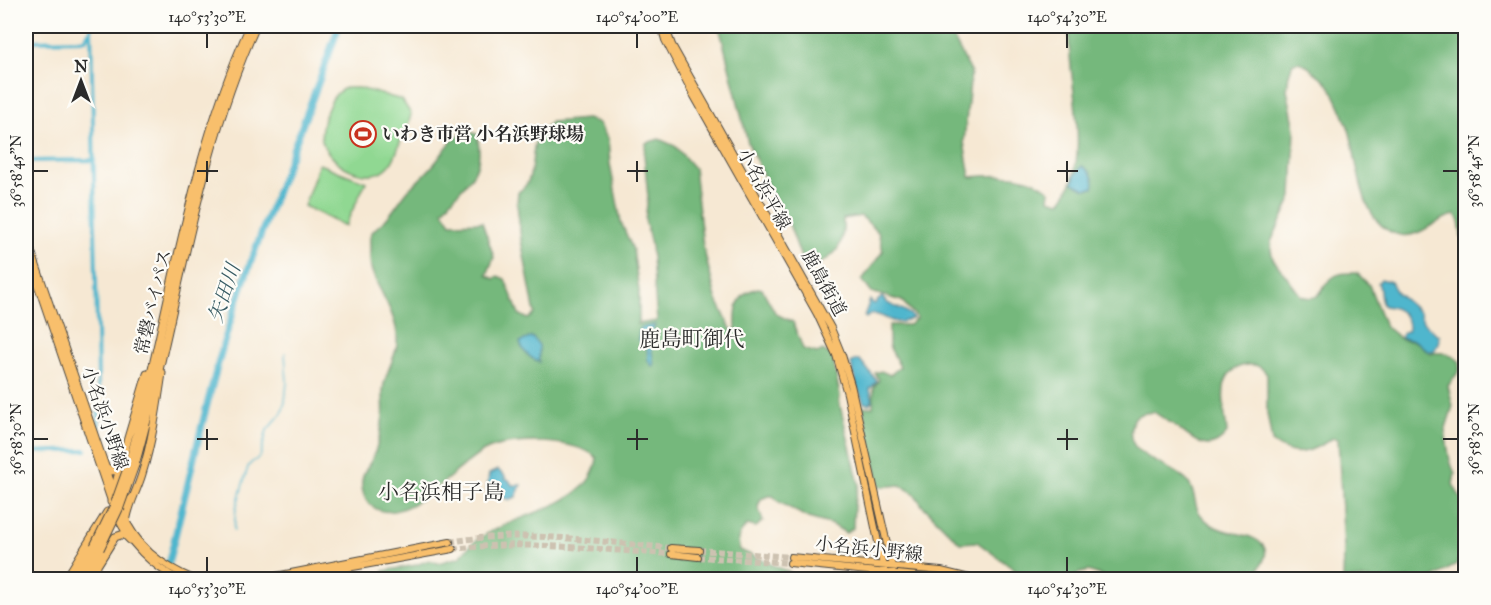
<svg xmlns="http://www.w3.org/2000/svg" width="1491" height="605" viewBox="0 0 1491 605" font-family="'IM FELL Great Primer','Noto Serif JP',serif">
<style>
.green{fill:#90d892;stroke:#5e825e;stroke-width:1.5}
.forest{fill:#74b87c;stroke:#507254;stroke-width:1.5}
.water{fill:#4fb6cd;stroke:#3d707c;stroke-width:1.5}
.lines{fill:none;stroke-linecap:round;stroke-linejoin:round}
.stream{stroke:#4fb6cd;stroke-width:1.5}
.canal{stroke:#4fb6cd;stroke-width:4}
.river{stroke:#4fb6cd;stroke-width:7}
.major-tunnel{stroke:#cdc2b1;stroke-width:6;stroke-dasharray:6 3;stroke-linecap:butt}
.major-casing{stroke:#494744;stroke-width:8}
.highway-casing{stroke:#494744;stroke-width:9}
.major{stroke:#f8bf6c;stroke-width:6}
.highway{stroke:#f8bf6c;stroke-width:7}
.highway-bridge-casing{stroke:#494744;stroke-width:9;stroke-linecap:butt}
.highway-bridge{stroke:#f8bf6c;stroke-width:7}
.ticks{fill:none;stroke:#2b2b2b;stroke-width:2}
.labels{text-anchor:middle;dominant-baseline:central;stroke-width:4.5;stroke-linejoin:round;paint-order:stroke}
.poi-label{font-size:18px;font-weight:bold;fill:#2b2b2b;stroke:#fdfcf7;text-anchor:start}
.street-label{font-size:18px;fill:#2b2b2b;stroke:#fdfcf7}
.water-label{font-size:20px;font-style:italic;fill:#385c64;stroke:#fdfcf7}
.quarter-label{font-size:21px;fill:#2b2b2b;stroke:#fdfcf7}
.neatline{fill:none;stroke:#2b2b2b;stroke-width:2}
.ticks-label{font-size:15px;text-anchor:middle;fill:#2b2b2b}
</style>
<rect width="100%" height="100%" fill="#fdfcf7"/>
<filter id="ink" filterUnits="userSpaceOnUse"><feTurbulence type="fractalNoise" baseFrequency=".0167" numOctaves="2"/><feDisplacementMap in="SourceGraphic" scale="12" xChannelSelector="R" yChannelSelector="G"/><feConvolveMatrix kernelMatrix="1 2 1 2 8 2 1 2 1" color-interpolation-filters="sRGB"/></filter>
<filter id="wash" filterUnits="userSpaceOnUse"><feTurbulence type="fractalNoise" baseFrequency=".008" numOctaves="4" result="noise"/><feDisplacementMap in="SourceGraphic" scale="24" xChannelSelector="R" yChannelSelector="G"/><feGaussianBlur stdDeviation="1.35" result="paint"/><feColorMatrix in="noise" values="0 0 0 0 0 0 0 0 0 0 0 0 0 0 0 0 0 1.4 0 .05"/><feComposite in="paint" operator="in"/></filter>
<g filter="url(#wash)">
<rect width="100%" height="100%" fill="#f6e8d3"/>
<path class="green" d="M345 88H359L402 100 411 114C410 123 404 132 401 140 398 148 395 160 389 166 369 187 328 164 322 140 320 130 323 122 326 113 331 101 333 94 345 88Z
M319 164 366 182 345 226 304 206Z"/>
<path class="forest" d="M719 26H947L971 72 964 142 970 177C999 175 1026 171 1050 191L1049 199 1060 202C1088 171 1075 105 1071 67 1070 54 1067 38 1071 26H1465V263L1459 220 1455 215C1438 217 1420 239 1400 235 1360 227 1358 164 1350 133 1347 122 1334 91 1327 83 1324 78 1317 75 1313 71 1307 66 1302 60 1293 63L1289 74 1287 89 1295 129 1292 197 1271 242V250L1273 259 1301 296C1323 303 1319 288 1332 278 1339 272 1348 273 1357 273L1369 285 1385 326 1401 339 1416 342 1430 353C1443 352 1450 352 1460 362L1459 371 1448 386 1453 406 1445 431 1450 461 1455 474 1453 484 1462 501 1460 526 1462 553 1456 565 1431 579H1343L1344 549 1338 439 1333 438C1311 452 1295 460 1272 442L1267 413V375C1263 367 1256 364 1247 365 1213 369 1225 410 1227 433 1208 458 1192 438 1174 425 1168 421 1161 417 1154 412 1141 414 1134 412 1131 428 1125 458 1171 463 1187 481 1201 498 1187 509 1214 526 1228 535 1255 532 1264 547 1270 557 1257 570 1252 579H1112L1088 571 1077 574 1075 579H1027L977 542 960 543 922 505 914 493 900 485 879 487 863 407H873L874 387 879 380 875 373 881 371 890 375 900 367 889 346V325H909L917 318 902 301 871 292 862 280 883 251 878 232 861 216 843 219C845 249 834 258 808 269L804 266 789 224 776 203 748 143Z
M587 119 599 123 608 140 610 164 621 222 633 250 639 291V320L637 324 657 321 651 245 645 220 648 197 644 154 646 143 659 139 675 146 694 168 703 246 716 298 732 331 736 329C735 308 736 294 758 288L762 289 776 314 793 322 803 349 817 353 823 350 831 355 833 359 840 396 839 401 859 484 854 504 853 528 846 533 833 525 808 518 779 502 773 496H768L761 499 758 507 763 521 756 527 747 525C739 534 736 538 740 550L806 580 382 579 384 571 416 565 429 560 438 563 460 557C490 511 591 516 597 458 577 438 507 438 484 451 456 466 405 529 373 507 366 502 364 497 362 488 360 474 369 467 374 455 378 443 382 428 383 415 385 405 381 394 384 384 389 362 401 352 396 328 392 308 380 292 373 274 369 266 370 255 370 247 370 243 369 238 371 234 374 228 383 223 387 218 395 209 401 198 409 189 418 181 427 173 435 163 445 151 450 139 465 131L477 134C486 177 464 181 443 211L451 223 482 222 494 257 487 275 494 279 498 276 505 279 519 314 528 319 535 314 521 240 517 204 518 192C537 182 529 154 537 137 540 132 547 126 551 122Z"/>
<path class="water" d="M1082 166C1090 170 1096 179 1093 188L1085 189 1073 183 1075 175Z
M1381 279 1391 282 1397 293 1419 312 1423 322 1439 336V342L1434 351H1428L1415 341 1401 338 1402 334 1408 330C1409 315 1399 307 1384 306 1378 299 1382 290 1378 283Z
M882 297C890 310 904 305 913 318 891 329 888 314 871 314L866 318 864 316 870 300 874 304Z
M655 325 649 337 652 340C650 346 653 357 654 365L652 366 648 361 647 346 638 340 640 328Z
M532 337 539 345V362C530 358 522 351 520 342Z
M856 360H860L877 381 870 389 873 400 869 404 864 403 857 387 851 363Z
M498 470 505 476V479L509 480 512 485H521L516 497 509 500 487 490 489 474Z"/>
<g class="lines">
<path class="stream" d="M234 530 236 508 248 467 251 463 260 457 267 430 282 413 285 402 287 382 285 353"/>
<path class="canal" d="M91 26 99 429
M26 41 85 40 89 32
M26 161 94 160
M26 452 86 450"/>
<path class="river" d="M164 580C188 489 206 396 235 307 267 212 306 120 339 26"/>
</g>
</g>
<g filter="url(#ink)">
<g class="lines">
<path class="major-tunnel" d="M450 542C522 529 598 542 671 548
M453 549C525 540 598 550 671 554
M699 550 791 557
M698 557 790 563"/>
<defs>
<path id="major" d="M661 26 665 40 694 96 817 314 836 355 847 394 886 580
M665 26 672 45 831 328 842 355 851 385 892 566 893 580
M26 235 114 491
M26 251 111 501
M120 509C137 547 158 564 196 580
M116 513C127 542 153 568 181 580
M671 548 699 550
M671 554 698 557
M791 557 941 571 978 580
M790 563 956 580
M255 580 450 542
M281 580 453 549"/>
<path id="highway" d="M129 463C169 317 187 165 250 26
M135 465C177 319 193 165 256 26
M106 467 111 471 119 470
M132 498 125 506 111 502 128 438 147 374
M126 523C128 505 137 491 142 474 152 442 157 407 162 373
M65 580 107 512 115 510 121 513
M73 580 94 546
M81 580 100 549
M88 580 115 537 124 534 130 540"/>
</defs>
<use href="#major" class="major-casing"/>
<use href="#highway" class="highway-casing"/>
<use href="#major" class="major"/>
<use href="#highway" class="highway"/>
<defs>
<path id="highway-bridge" d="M94 546 114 505 129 463
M100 549 120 507 135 465"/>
</defs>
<use href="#highway-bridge" class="highway-bridge-casing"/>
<use href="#highway-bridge" class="highway-bridge"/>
</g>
</g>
<path class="ticks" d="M207 33V48M637 33V48M1067 33V48M207 161V182M637 161V182M1067 161V182M33 171H48M197 171H218M627 171H648M1057 171H1078M1443 171H1458M207 429V450M637 429V450M1067 429V450M33 439H48M197 439H218M627 439H648M1057 439H1078M1443 439H1458M207 557V572M637 557V572M1067 557V572"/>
<defs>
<symbol id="stadium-ring" viewBox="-11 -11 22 22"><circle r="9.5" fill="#fdfcf7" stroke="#c8321e" stroke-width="1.5"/><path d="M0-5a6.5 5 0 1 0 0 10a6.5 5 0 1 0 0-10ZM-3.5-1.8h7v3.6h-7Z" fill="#c8321e"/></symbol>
</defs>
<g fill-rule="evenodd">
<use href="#stadium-ring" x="348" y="119" width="30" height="30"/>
</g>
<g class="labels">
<g class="poi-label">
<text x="382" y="134">いわき市営 小名浜野球場</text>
</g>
<g class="street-label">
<text transform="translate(764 189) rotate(61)">小名浜平線</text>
<text transform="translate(824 283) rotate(61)">鹿島街道</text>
<text transform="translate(153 302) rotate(-77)">常磐バイパス</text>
<text transform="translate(105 418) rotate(71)">小名浜小野線</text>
<text transform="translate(869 549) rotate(6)">小名浜小野線</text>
</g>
<g class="water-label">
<text transform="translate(224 293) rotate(-71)">矢田川</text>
</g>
<g class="quarter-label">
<text x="692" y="339">鹿島町御代</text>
<text x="441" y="492">小名浜相子島</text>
</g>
</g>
<rect width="1491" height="605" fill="none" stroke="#fdfcf7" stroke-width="66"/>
<g transform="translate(81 81)" stroke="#fdfcf7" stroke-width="4.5" paint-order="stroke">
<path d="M0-4.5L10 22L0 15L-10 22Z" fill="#2b2b2b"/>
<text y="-9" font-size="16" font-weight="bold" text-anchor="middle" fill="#2b2b2b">N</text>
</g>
<rect x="33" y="33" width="1425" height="539" class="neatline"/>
<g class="ticks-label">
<text x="207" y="22">140°53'30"E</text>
<text x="637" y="22">140°54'00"E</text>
<text x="1067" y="22">140°54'30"E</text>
<text transform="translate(16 171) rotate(-90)" y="5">36°58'45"N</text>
<text transform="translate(1474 171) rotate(-90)" y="5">36°58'45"N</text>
<text transform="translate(16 439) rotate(-90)" y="5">36°58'30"N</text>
<text transform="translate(1474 439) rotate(-90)" y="5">36°58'30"N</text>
<text x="207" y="594">140°53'30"E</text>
<text x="637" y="594">140°54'00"E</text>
<text x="1067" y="594">140°54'30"E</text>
</g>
</svg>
